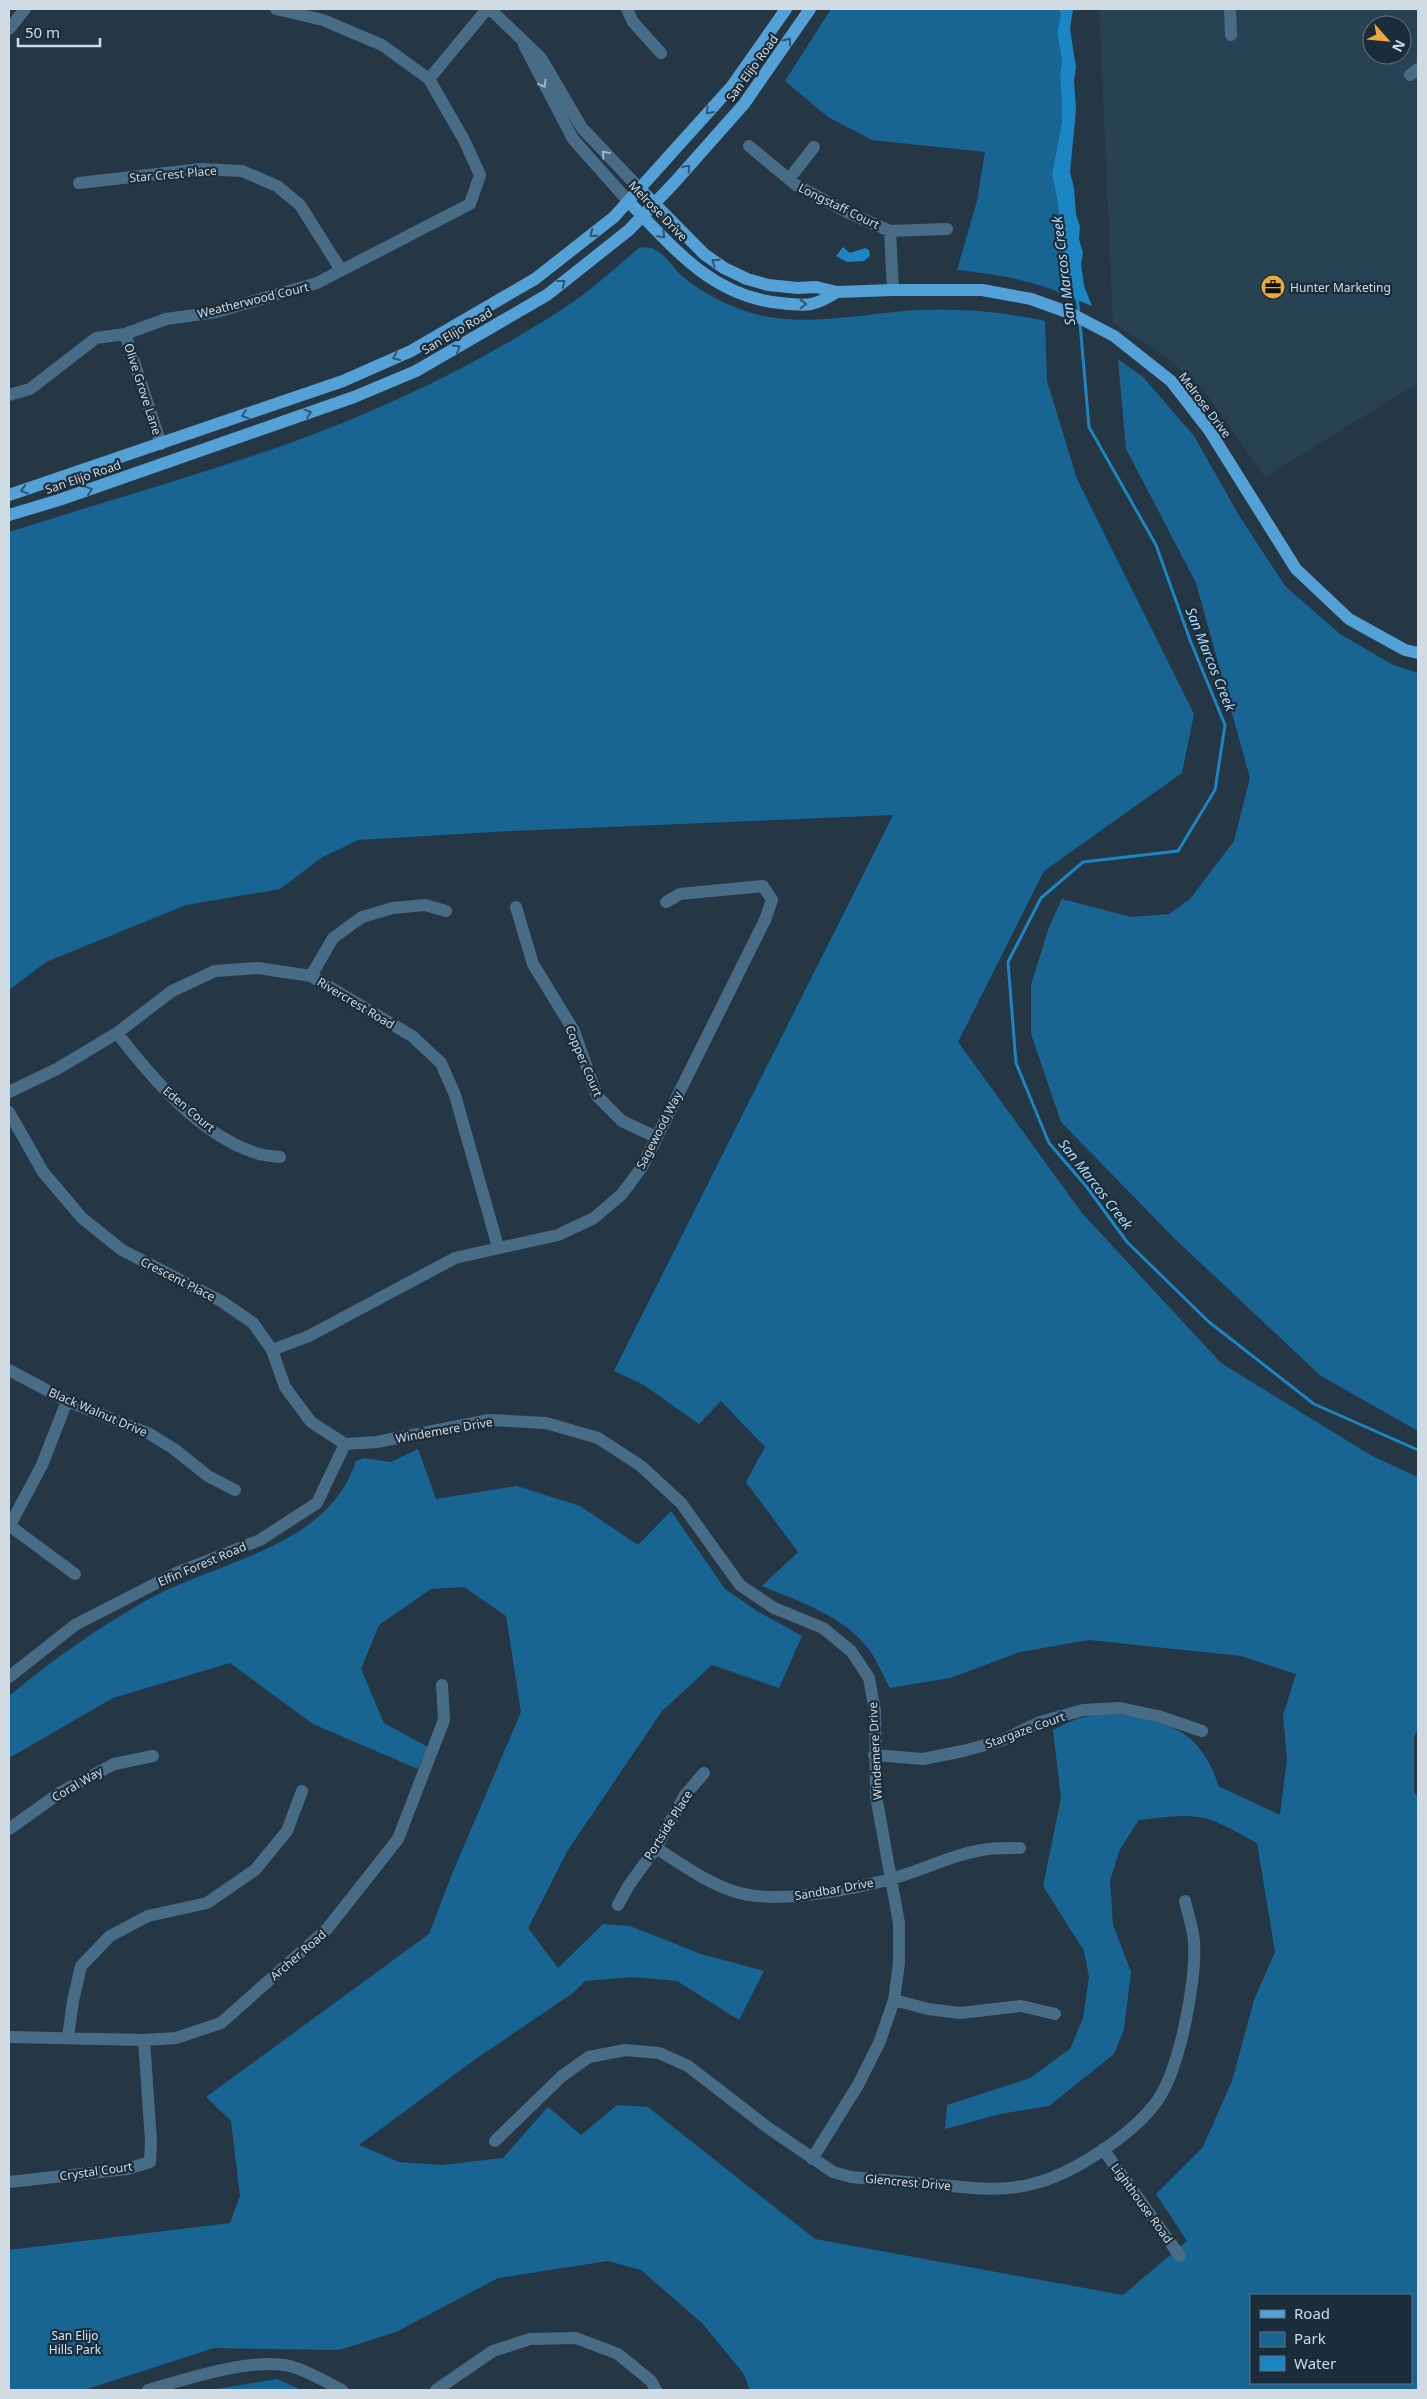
<svg xmlns="http://www.w3.org/2000/svg" width="1427" height="2399" viewBox="0 0 1427 2399" font-family="'Noto Sans',sans-serif">
<style>
.built{fill:#284153;fill-rule:evenodd}
.green{fill:#186594;fill-rule:evenodd}
.water{fill:#1c85c3}
.lines{fill:none;stroke-linecap:round;stroke-linejoin:round}
.stream{stroke:#1c85c3;stroke-width:3}
.minor{stroke:#496c86;stroke-width:12}
.major{stroke:#54a1d7;stroke-width:12}
.oneway{stroke:#2f5671}
.oneway2{stroke:#a1b4c3}
.labels{text-anchor:middle;dominant-baseline:central;stroke-width:4.5;stroke-linejoin:round;paint-order:stroke}
.street-label{font-size:12px;fill:#d0dbe4;stroke:#1b2d3a}
.poi-label{font-size:12px;fill:#d0dbe4;stroke:#1b2d3a;text-anchor:start}
.park-label{font-size:12px;fill:#d1e6f7;stroke:#1b2d3a}
.water-label{font-size:14px;font-style:italic;fill:#b2dcfd;stroke:#1b2d3a}
</style>
<rect width="100%" height="100%" fill="#253744"/>
<path class="built" d="M1099 9H1418V383L1265 477 1202 388 1165 356 1113 323ZM1372 25H1402V55H1372Z"/>
<path class="green" d="M831 9H1059L1061 14 1057 33 1062 61 1060 77 1062 103V122L1052 174 1058 204 1057 222 1061 233 1060 243 1066 258 1061 274 1064 285 1063 294C1029 279 994 274 957 270L977 201 985 152 872 140 828 117 785 81Z
M640 247C644 248 647 247 651 248 663 251 673 268 682 276 705 295 733 309 763 316 813 326 867 313 918 310 959 308 1005 312 1045 321L1047 381 1077 479 1194 714 1182 773 1044 871 958 1042 1082 1213 1221 1363 1372 1456 1418 1477V1728L1414 1737V1792L1418 1798V2390H750L744 2374 702 2323 641 2270 608 2261 498 2278 396 2332 339 2350 214 2348 84 2390H9V2250L230 2223 240 2196 231 2121 206 2097 429 1934 452 1874 521 1712 506 1616 464 1587 431 1589 379 1625 361 1669 384 1723 428 1747 418 1769 313 1724 230 1663 113 1698 9 1758V1696C52 1660 97 1629 145 1601 215 1561 328 1549 356 1461L364 1458 391 1462 418 1449 436 1499 517 1486 580 1506 638 1545 671 1511 725 1589 757 1611 802 1636 779 1688 712 1665 662 1711 568 1850 528 1928 558 1968 603 1924 630 1926 701 1954 764 1971 739 2020 677 1981 633 1977 585 1981 573 1993 477 2058 359 2145 399 2162 442 2165 503 2158 548 2107 581 2135 617 2105 648 2107 815 2239 1123 2295 1187 2241 1156 2194 1203 2147 1232 2081 1254 2000 1275 1952 1257 1843C1239 1834 1219 1820 1199 1817 1179 1814 1158 1818 1139 1820L1120 1849 1110 1880 1113 1925 1131 1972 1124 2029 1114 2054 1049 2106 1000 2114 945 2129 947 2105 1030 2078 1070 2049 1083 2018 1089 1977 1084 1951 1043 1886 1061 1798 1053 1730C1061 1726 1069 1722 1077 1719 1109 1709 1150 1716 1179 1731 1198 1741 1214 1766 1218 1786L1280 1815 1287 1759 1283 1715 1296 1674 1241 1656 1089 1640 1020 1652 950 1678 890 1688C883 1676 878 1662 870 1651 845 1616 800 1602 762 1586L798 1552 746 1482 765 1447 721 1401 699 1424 644 1385 614 1371 893 815 512 831 358 840 321 858 280 889 186 905 46 962 9 990V532C103 502 200 475 293 442 387 408 480 363 564 308 591 291 615 268 640 247ZM1251 2295H1411V2383H1251Z
M1118 359 1143 377 1194 436 1240 517 1285 586 1340 634 1393 665 1418 673V1431L1321 1376 1175 1239 1061 1122 1031 1034V985L1049 927 1062 899 1131 917 1169 914 1190 899 1234 841 1250 778 1196 583 1126 449Z
M277 2379 302 2390H210Z"/>
<path class="water" d="M1059 9H1073L1070 29 1076 67 1074 80 1076 110 1070 172 1074 188 1076 215 1080 226 1079 239 1083 253 1081 264 1084 286 1092 306 1063 294 1064 285 1061 274 1066 258 1060 243 1058 204 1052 174 1062 122V103L1060 77 1062 61 1057 33 1061 14Z
M843 247 850 253 865 248 869 250 870 256 864 261 847 262 836 256Z"/>
<g class="lines">
<path class="stream" d="M1077 298 1079 314
M1080 323 1089 427 1156 545 1190 640 1225 725 1215 790 1178 851 1083 862 1041 898 1008 962 1016 1063 1049 1143 1086 1186 1127 1242 1209 1322 1314 1404 1418 1450"/>
<path class="minor" d="M490 9 541 58 582 128 639 188
M627 9 633 22 661 53
M1230 9 1231 35
M9 29 25 9
M524 45 573 139 628 201
M1410 75 1418 69
M429 79 487 9
M749 146 796 185 847 212 890 231 947 229
M789 179 814 147
M79 183 201 169 242 171 277 186 300 205 341 270
M890 231 893 290
M125 334 161 444
M9 395 30 389 96 338 125 334 166 319 216 312 317 283 470 204 480 175 464 140 429 79 382 45 323 20 276 9
M516 907 533 964 574 1031 597 1096 622 1121 656 1137
M311 976 333 938 362 917 393 908 425 905 446 911
M117 1033C151 1077 198 1133 253 1152 261 1155 271 1156 280 1157
M9 1092 57 1069 117 1033 172 991 215 971 258 968 311 976 412 1036 441 1063 455 1095 498 1247
M9 1112 43 1172 82 1218 122 1250 221 1301 253 1323 272 1350 285 1387 311 1422 345 1444
M272 1350 309 1336 455 1258 558 1235 594 1218 622 1194 642 1167 765 920 772 900 763 886 680 894 666 902
M9 1370 67 1401 150 1434 174 1449 208 1476 235 1490
M345 1444 377 1442 489 1420 546 1423 598 1438 641 1466 681 1503 740 1585 774 1608 823 1628 851 1651 869 1678 875 1711 876 1796 899 1923V1963L894 2000 880 2041 858 2085 812 2159
M10 1526 75 1574
M9 1527 42 1465 67 1401
M9 1677 75 1625 176 1573 260 1540 317 1503 345 1444
M874 1755 923 1759 963 1751 1003 1740 1040 1722 1083 1710 1120 1708 1158 1716 1202 1731
M9 1829 61 1792 114 1764 153 1756
M656 1848C681 1864 707 1883 736 1892 779 1905 848 1890 891 1879 924 1870 955 1853 989 1849 999 1848 1010 1848 1020 1848
M618 1905 629 1885 656 1848 685 1795 704 1773
M894 2000 928 2009 960 2013 1021 2006 1055 2014
M9 2037 144 2040 176 2038 221 2023 327 1929 398 1839 444 1720 442 1685
M68 2037 73 2001 81 1966 110 1936 148 1916 207 1903 255 1870 287 1831 302 1791
M495 2141 562 2076 589 2057 625 2050 659 2053 688 2066 767 2127 833 2172 851 2177C881 2180 911 2182 942 2185 972 2188 1002 2192 1032 2184 1071 2175 1129 2137 1154 2105 1179 2075 1197 1980 1194 1942 1193 1928 1188 1914 1185 1901
M1103 2149 1180 2256
M9 2182 127 2169 150 2162 151 2141 144 2040
M148 2390C186 2379 252 2357 290 2366 308 2371 326 2382 342 2390
M436 2390 493 2351 530 2339 576 2338 618 2354 651 2381 656 2390"/>
<path class="major" d="M639 188 704 254 724 268 747 279 768 285 798 288 816 287 837 292 893 290H982L1031 299 1070 313 1114 336 1171 381 1209 430 1296 569 1349 619 1405 650 1418 653
M628 201C673 247 711 296 780 303 808 306 813 307 837 292
M9 495 343 381 411 351 535 279 614 217 732 86 786 9
M9 515 59 500 354 397 416 371 547 295 629 230 674 183 744 104 810 9"/>
</g>
<defs><path id="oneway-chevron" d="M-2-3.5L2.5 0L-2 3.5" fill="none" stroke-width="1.6" stroke-linecap="round" stroke-linejoin="round" transform="scale(1.25)"/></defs>
<g class="oneway">
<use href="#oneway-chevron" transform="translate(788 41) rotate(-54)"/>
<use href="#oneway-chevron" transform="translate(709 111) rotate(132)"/>
<use href="#oneway-chevron" transform="translate(687 168) rotate(-49)"/>
<use href="#oneway-chevron" transform="translate(593 234) rotate(141)"/>
<use href="#oneway-chevron" transform="translate(662 235) rotate(45)"/>
<use href="#oneway-chevron" transform="translate(715 262) rotate(-145)"/>
<use href="#oneway-chevron" transform="translate(562 283) rotate(-38)"/>
<use href="#oneway-chevron" transform="translate(803 304) rotate(-1)"/>
<use href="#oneway-chevron" transform="translate(457 348) rotate(-30)"/>
<use href="#oneway-chevron" transform="translate(396 357) rotate(156)"/>
<use href="#oneway-chevron" transform="translate(308 413) rotate(-19)"/>
<use href="#oneway-chevron" transform="translate(245 415) rotate(161)"/>
<use href="#oneway-chevron" transform="translate(24 490) rotate(163)"/>
<use href="#oneway-chevron" transform="translate(89 490) rotate(-19)"/>
</g>
<g class="oneway2">
<use href="#oneway-chevron" transform="translate(543 84) rotate(61)"/>
<use href="#oneway-chevron" transform="translate(605 154) rotate(-132)"/>
</g>
<defs>
<symbol id="office-disc" viewBox="-11 -11 22 22"><circle r="9.5" fill="#eca93b" stroke="#1b2d3a"/><path d="M-6-3h4V-5.5h4V-3h4V5H-6ZM-1-4.5V-3h2v-1.5ZM-6 0V1H6V0Z" fill="#111"/></symbol>
</defs>
<g fill-rule="evenodd">
<use href="#office-disc" x="1259" y="273" width="28" height="28"/>
</g>
<g class="labels">
<g class="street-label">
<text transform="translate(752 68) rotate(-54)">San Elijo Road</text>
<text transform="translate(173 174) rotate(-5)">Star Crest Place</text>
<text transform="translate(839 206) rotate(26)">Longstaff Court</text>
<text transform="translate(658 211) rotate(46)">Melrose Drive</text>
<text transform="translate(253 300) rotate(-14)">Weatherwood Court</text>
<text transform="translate(457 331) rotate(-30)">San Elijo Road</text>
<text transform="translate(143 389) rotate(72)">Olive Grove Lane</text>
<text transform="translate(1205 405) rotate(53)">Melrose Drive</text>
<text transform="translate(83 477) rotate(-19)">San Elijo Road</text>
<text transform="translate(356 1003) rotate(31)">Rivercrest Road</text>
<text transform="translate(584 1061) rotate(67)">Copper Court</text>
<text transform="translate(189 1109) rotate(40)">Eden Court</text>
<text transform="translate(659 1130) rotate(-63)">Sagewood Way</text>
<text transform="translate(178 1279) rotate(27)">Crescent Place</text>
<text transform="translate(98 1412) rotate(23)">Black Walnut Drive</text>
<text transform="translate(444 1430) rotate(-10)">Windemere Drive</text>
<text transform="translate(202 1564) rotate(-23)">Elfin Forest Road</text>
<text transform="translate(1025 1730) rotate(-20)">Stargaze Court</text>
<text transform="translate(875 1751) rotate(-93)">Windemere Drive</text>
<text transform="translate(77 1784) rotate(-30)">Coral Way</text>
<text transform="translate(668 1825) rotate(-58)">Portside Place</text>
<text transform="translate(834 1889) rotate(-10)">Sandbar Drive</text>
<text transform="translate(298 1955) rotate(-41)">Archer Road</text>
<text transform="translate(96 2171) rotate(-8)">Crystal Court</text>
<text transform="translate(908 2182) rotate(5)">Glencrest Drive</text>
<text transform="translate(1142 2203) rotate(54)">Lighthouse Road</text>
</g>
<g class="poi-label">
<text x="1290" y="287">Hunter Marketing</text>
</g>
<g class="park-label">
<text x="75" y="2335">San Elijo<tspan x="75" dy="14">Hills Park</tspan></text>
</g>
<g class="water-label">
<text transform="translate(1063 271) rotate(-97)">San Marcos Creek</text>
<text transform="translate(1211 659) rotate(68)">San Marcos Creek</text>
<text transform="translate(1096 1184) rotate(52)">San Marcos Creek</text>
</g>
</g>
<rect width="1427" height="2399" fill="none" stroke="#d0dbe4" stroke-width="20"/>
<rect x="1250" y="2294" width="162" height="90" fill="#1b2d3a" stroke="#63737e"/>
<rect x="1260" y="2310" width="25" height="8" fill="#54a1d7" stroke="#63737e"/>
<text x="1294" y="2319" font-size="15" fill="#d0dbe4">Road</text>
<rect x="1260" y="2332" width="25" height="15" fill="#186594" stroke="#63737e"/>
<text x="1294" y="2344" font-size="15" fill="#d0dbe4">Park</text>
<rect x="1260" y="2356" width="25" height="15" fill="#1c85c3" stroke="#63737e"/>
<text x="1294" y="2369" font-size="15" fill="#d0dbe4">Water</text>
<g transform="translate(1387 40) rotate(117)"><circle r="24" fill="#1b2d3a" stroke="#63737e"/>
<path d="M0-4L9 19L0 12L-9 19Z" fill="#eca93b"/>
<text y="-8" font-size="14" font-weight="bold" text-anchor="middle" fill="#d0dbe4">N</text>
</g>
<path d="M18 38v8h82v-8" fill="none" stroke="#d0dbe4" stroke-width="2.5"/>
<text x="25" y="38" font-size="15" fill="#d0dbe4" stroke="#1b2d3a" stroke-width="4" paint-order="stroke">50 m</text>
</svg>
